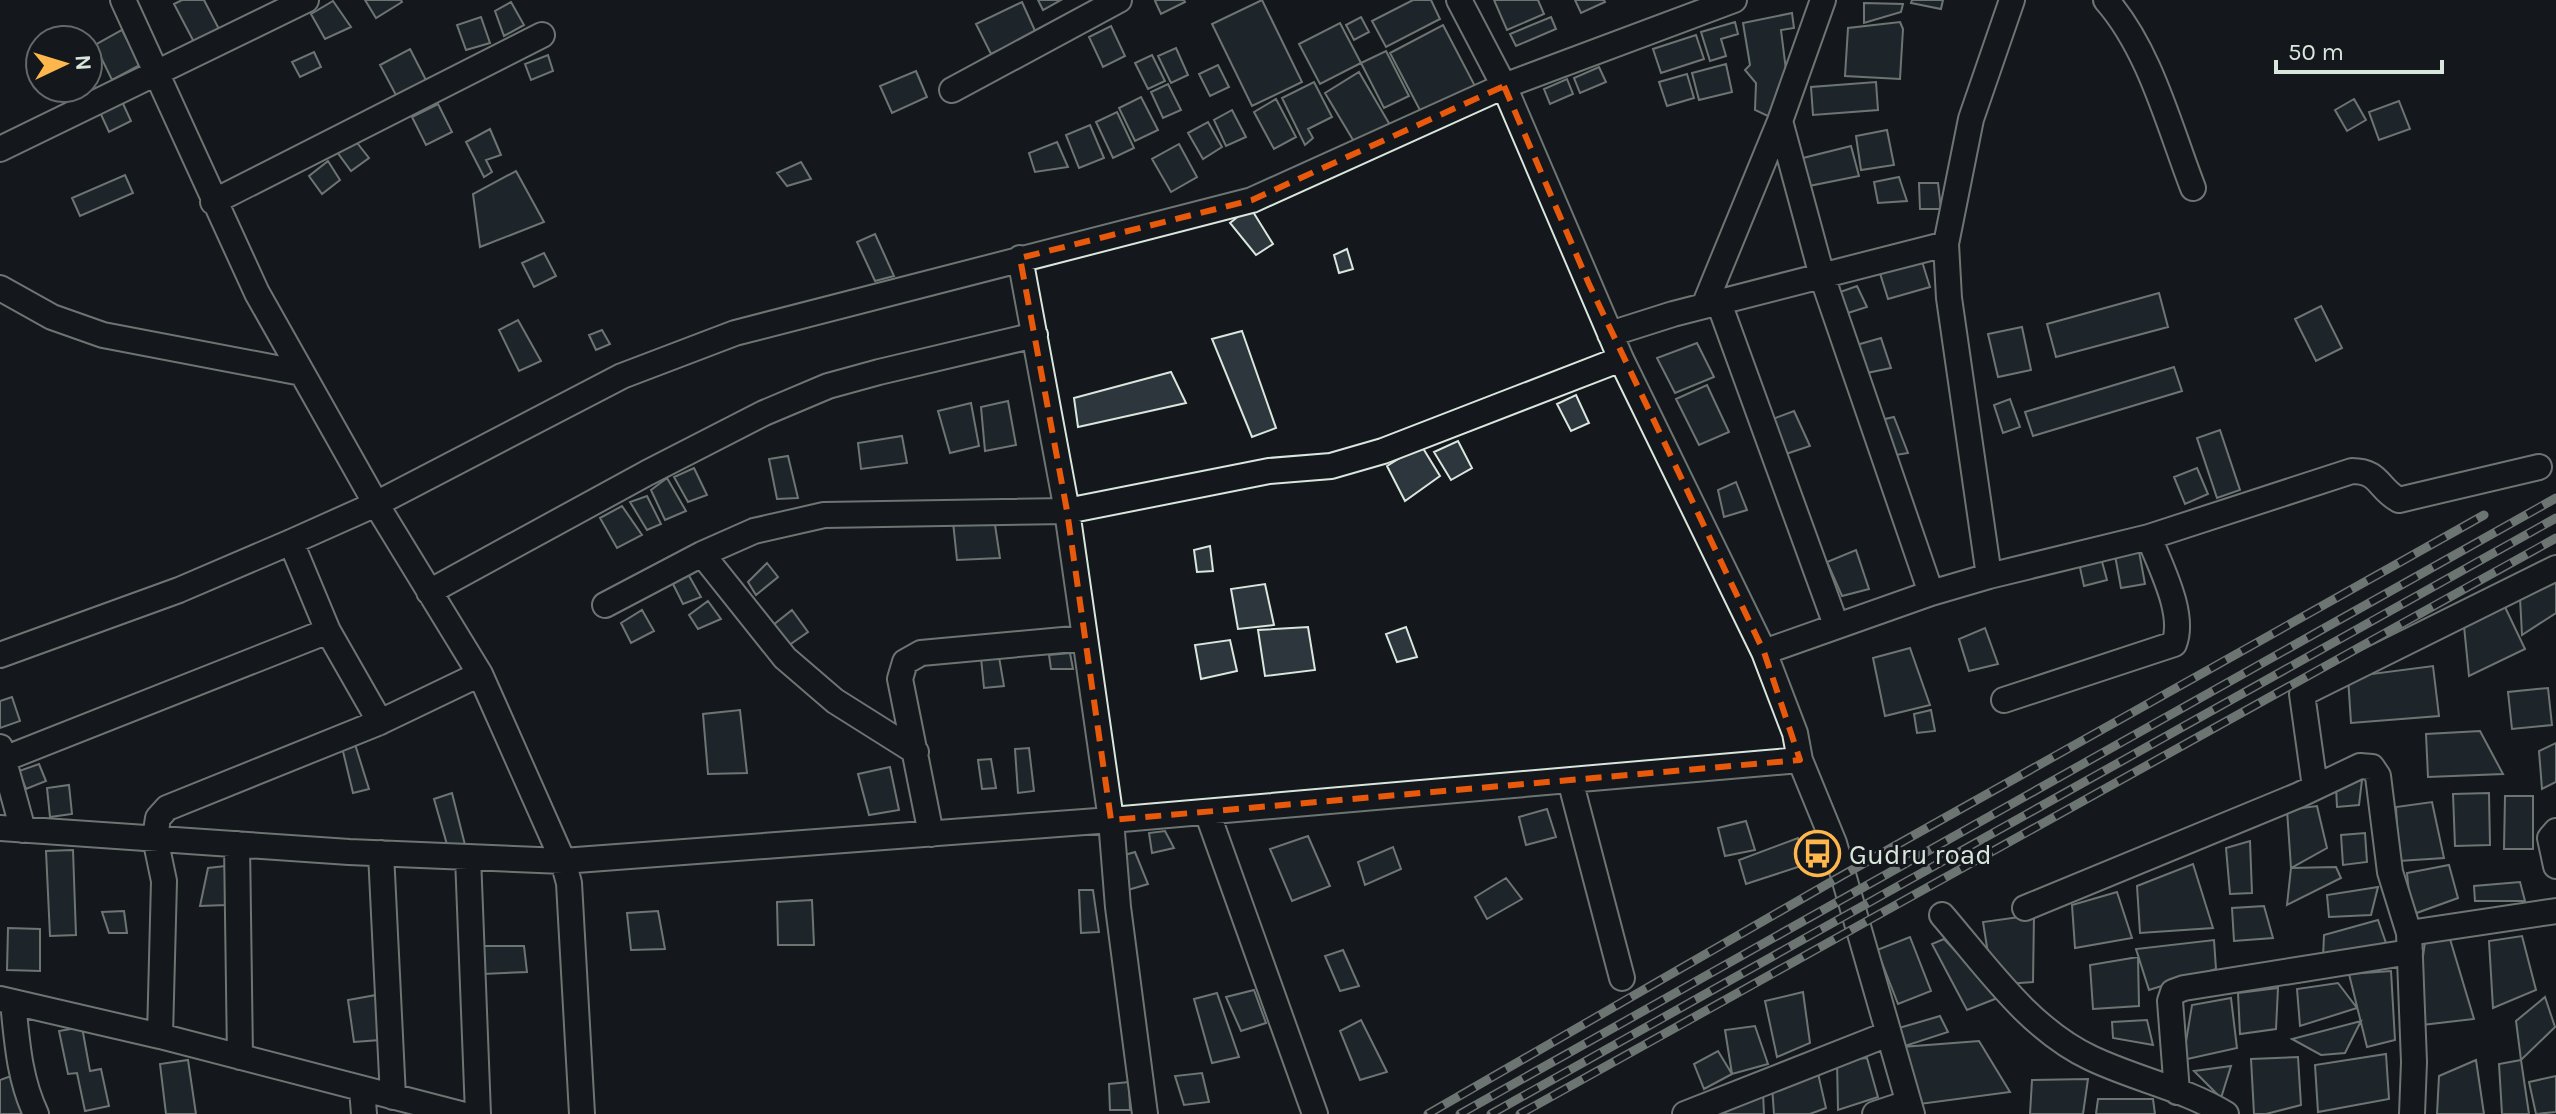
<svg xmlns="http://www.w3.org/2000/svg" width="2556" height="1114" viewBox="0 0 2556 1114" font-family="Karla,sans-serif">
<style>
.building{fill:#2c363c;stroke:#d8e6dc;stroke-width:2}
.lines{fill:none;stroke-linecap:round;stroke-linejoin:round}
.minor-casing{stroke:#d8e6dc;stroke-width:28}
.minor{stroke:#14181c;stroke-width:24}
.rail-casing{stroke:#d8e6dc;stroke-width:9}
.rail{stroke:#14181c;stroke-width:6;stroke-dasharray:18;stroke-linecap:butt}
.marked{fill:none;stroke:#e8590c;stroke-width:6;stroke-dasharray:16 10;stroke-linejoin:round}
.labels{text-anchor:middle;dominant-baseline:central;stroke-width:6;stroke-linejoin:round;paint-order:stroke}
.poi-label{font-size:28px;fill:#d8e6dc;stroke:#14181c;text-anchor:start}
</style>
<rect width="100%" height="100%" fill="#14181c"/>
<path class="building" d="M182 0H204L220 31 195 44 174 4Z
M365 0H401L402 2 376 18Z
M1038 0H1061L1043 10Z
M1157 0H1184L1185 2 1161 14 1155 1Z
M1262 0 1302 82 1252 106 1212 24Z
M1413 0H1431L1440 19 1386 47 1372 21Z
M1494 0H1538L1544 14 1507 30Z
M1575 0H1604L1605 2 1581 13Z
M1912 0H1943L1941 9 1911 3Z
M333 1 351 27 325 39 311 14Z
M511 2 524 25 504 36 495 11Z
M1022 2 1036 33 991 54 976 24Z
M1864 3 1903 4 1901 12 1864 23Z
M1792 13 1794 28 1781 30 1786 70 1777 91 1783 94 1772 118 1755 110 1756 83 1745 70 1750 65 1743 23Z
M481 17 490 43 466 50 457 25Z
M1361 17 1369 32 1354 40 1346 25Z
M1551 17 1556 29 1516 46 1510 34Z
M1735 22 1738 34 1721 39 1726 56 1710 61 1701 32Z
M1900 22 1903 29 1900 79 1845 76 1848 28Z
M1340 23 1361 63 1320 84 1299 44Z
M1443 25 1476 88 1423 116 1390 53Z
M1111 26 1125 56 1103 67 1089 37Z
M122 30 140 65 112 80 95 45Z
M1696 35 1704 59 1661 73 1653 49Z
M1176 48 1188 75 1171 83 1158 56Z
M410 49 427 82 397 97 380 65Z
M1386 51 1409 96 1384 108 1361 63Z
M314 52 321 67 300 77 292 62Z
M548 55 553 71 531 80 525 64Z
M1152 55 1165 81 1148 89 1135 63Z
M1726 64 1732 92 1699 100 1692 73Z
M1218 65 1229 87 1210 96 1199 74Z
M1599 67 1606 82 1580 93 1574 78Z
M916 71 927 97 892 113 880 86Z
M1359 72 1390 125 1356 145 1325 93Z
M1687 74 1694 98 1667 106 1659 82Z
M1567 79 1573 94 1550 104 1544 89Z
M1314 82 1332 117 1308 129 1313 138 1305 145 1282 98Z
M1876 82 1878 110 1813 115 1811 87Z
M1168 84 1181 110 1163 118 1151 92Z
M120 97 131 121 109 132 98 108Z
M1141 97 1158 130 1135 141 1119 108Z
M1276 99 1296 137 1274 149 1254 112Z
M2354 99 2366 120 2347 131 2335 110Z
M2399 101 2410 129 2379 140 2369 112Z
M438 104 452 132 426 145 412 117Z
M1232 110 1246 137 1226 146 1214 120Z
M1117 112 1134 148 1113 158 1096 122Z
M1208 122 1222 147 1203 159 1188 133Z
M1090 125 1104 158 1079 168 1066 135Z
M490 129 501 155 486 160 492 172 484 177 466 142Z
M1887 130 1894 165 1861 170 1856 136Z
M354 139 369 158 351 171 337 152Z
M1057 142 1068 167 1035 172 1029 153Z
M1179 144 1197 177 1171 192 1152 159Z
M1851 146 1859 176 1804 187 1795 160Z
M328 161 340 180 322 194 309 176Z
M801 162 811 179 787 186 777 173Z
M516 171 544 222 480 247 473 194Z
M125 175 133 193 80 216 72 198Z
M1899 177 1907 201 1878 203 1874 182Z
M1919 183H1938L1941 209H1920Z
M1250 207 1273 244 1256 255 1230 223Z
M875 234 894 276 875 281 857 242Z
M1347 249 1353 269 1339 273 1334 255Z
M544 253 556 276 534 287 522 263Z
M1920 255 1930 287 1888 299 1878 267Z
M1857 286 1867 307 1848 313 1840 292Z
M2159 293 2168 327 2056 357 2047 324Z
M2321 306 2342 348 2316 361 2295 319Z
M518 320 541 361 519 371 499 330Z
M2022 327 2031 370 1998 377 1988 334Z
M602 330 610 344 596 350 589 335Z
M1242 331 1276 428 1252 437 1212 339Z
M1881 338 1891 368 1862 374 1853 346Z
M1697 343 1714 377 1675 393 1657 358Z
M2174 367 2182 391 2033 436 2025 412Z
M1171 372 1186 403 1078 427 1074 398Z
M1707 385 1729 432 1699 445 1676 399Z
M1576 395 1589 423 1571 431 1557 404Z
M2010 399 2020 427 2003 433 1994 405Z
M1008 401 1016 445 985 451 981 407Z
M971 403 979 446 950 453 938 411Z
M1794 411 1810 446 1786 454 1770 420Z
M1894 417 1908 453 1890 456 1876 421Z
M2220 430 2240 490 2217 498 2197 438Z
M902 436 907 463 861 469 858 443Z
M1458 441 1472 468 1451 480 1434 452Z
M1421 445 1440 476 1405 501 1387 466Z
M788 456 798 498 777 499 769 459Z
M694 468 707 495 688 502 674 477Z
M2197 468 2208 494 2185 504 2174 477Z
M667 478 686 511 665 520 651 490Z
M1736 482 1747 510 1724 517 1718 490Z
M647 496 661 524 647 530 630 502Z
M622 506 642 535 617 548 600 518Z
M994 518 1000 558 957 560 953 522Z
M1210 546 1213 571 1197 572 1194 550Z
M2138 546 2145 584 2121 588 2114 550Z
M1856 550 1869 589 1842 596 1827 562Z
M2101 558 2107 580 2084 586 2079 563Z
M767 563 778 577 756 595 748 582Z
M688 574 701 597 683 604 673 584Z
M2556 575V613L2522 635 2520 598Z
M1265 584 1274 625 1238 629 1231 589Z
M708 601 721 619 698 629 689 615Z
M2505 607 2525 649 2469 676 2464 626Z
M642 610 654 631 631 643 621 623Z
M792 610 808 632 785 648 768 629Z
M1308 627 1315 670 1265 676 1258 630Z
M1406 627 1417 657 1397 662 1386 634Z
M1985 628 1998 664 1969 671 1959 639Z
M1230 640 1237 671 1201 679 1195 645Z
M1910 648 1930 705 1885 716 1873 658Z
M1070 653 1073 669H1051L1049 655Z
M999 657 1004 686 984 688 981 658Z
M2433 666 2439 716 2351 723 2348 677Z
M2548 688 2552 725 2512 729 2508 692Z
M12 697 20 721 0 728V701Z
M740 710 747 773 708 774 703 714Z
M1931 710 1935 731 1917 733 1914 714Z
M2480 731 2503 774 2428 777 2426 734Z
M354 741 369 789 353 793 341 743Z
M2556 743V782L2542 789 2539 751Z
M1029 748 1034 791 1018 793 1015 749Z
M991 759 996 788 982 789 978 760Z
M39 764 46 781 26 789 19 771Z
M890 767 899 810 869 815 858 774Z
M2362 780 2359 805 2337 807 2336 786Z
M69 785 72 814 50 817 47 788Z
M452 793 465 845 448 848 434 799Z
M2489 793 2490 845 2455 846 2453 794Z
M2505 796H2533V849H2504Z
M2432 802 2444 858 2399 861 2396 807Z
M2317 806 2327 848 2291 868 2287 810Z
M1547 809 1556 837 1526 845 1519 817Z
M1746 821 1755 850 1725 856 1718 828Z
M1165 831 1174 848 1152 853 1149 833Z
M2365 833 2367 862 2343 865 2341 835Z
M1308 836 1330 886 1292 901 1270 849Z
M1798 838 1807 864 1746 884 1739 860Z
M2250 841 2252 893 2230 894 2226 848Z
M1393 847 1401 869 1365 885 1358 862Z
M73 850 76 935 50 936 46 851Z
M1135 852 1148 884 1128 890 1121 856Z
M2193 864 2213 928 2140 933 2137 886Z
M2449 865 2458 898 2411 915 2407 873Z
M225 866 226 905 200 906 208 868Z
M2336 867 2341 878 2287 905 2291 868Z
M1506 878 1522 899 1487 919 1475 897Z
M2520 882 2525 901H2475L2474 886Z
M2378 887 2371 915 2329 917 2327 895Z
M1079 890H1093L1099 932 1081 933Z
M2117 892 2132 938 2075 948 2072 905Z
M812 900 814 945H778L777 902Z
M2264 906 2273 938 2234 941 2232 908Z
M124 911 127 933H109L102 912Z
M658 911 665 949 631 950 627 913Z
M2034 915 2033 982 1993 985 1983 922Z
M2378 920 2386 943 2323 958 2324 935Z
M8 928 40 929V971L7 970Z
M2522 936 2536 990 2493 1008 2489 941Z
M1910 937 1931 991 1898 1004 1877 950Z
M1944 939 2000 997 1967 1010 1932 944Z
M2450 939 2474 1019 2413 1026 2425 942Z
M2214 940 2216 969 2149 990 2136 949Z
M479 946H524L527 972 483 974Z
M1343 950 1359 986 1340 991 1325 956Z
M2138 957 2139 1006 2093 1009 2090 965Z
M2391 971 2395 1040 2367 1047 2349 974Z
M2338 983 2357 1008 2300 1026 2297 989Z
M2278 988 2276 1029 2240 1034 2238 993Z
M1254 990 1266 1023 1241 1031 1226 997Z
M1803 992 1810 1043 1777 1057 1765 1001Z
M1217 993 1239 1057 1212 1063 1194 999Z
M376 995 380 1040 354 1042 348 1000Z
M2545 997 2555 1027 2521 1060 2516 1021Z
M2231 998 2237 1048 2183 1060 2192 1005Z
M1940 1016 1948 1032 1902 1047 1899 1028Z
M1361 1020 1387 1072 1360 1080 1340 1031Z
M2147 1020 2153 1045 2113 1038 2112 1022Z
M2361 1021 2345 1053 2321 1055 2292 1039Z
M1755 1026 1768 1064 1732 1074 1725 1030Z
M82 1027 90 1071 101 1069 109 1106 85 1111 77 1073 68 1074 59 1031Z
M1979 1041 2010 1092 1920 1104 1902 1047Z
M1718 1051 1732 1074 1704 1089 1694 1064Z
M2386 1054 2389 1099 2318 1112 2315 1065Z
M2298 1057 2301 1105 2266 1114H2254L2251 1059Z
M1867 1058 1878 1097 1838 1110 1837 1061Z
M188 1060 196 1114H166L160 1064Z
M2476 1060 2484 1114H2437L2439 1076Z
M2521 1060 2529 1114H2502L2499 1064Z
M2231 1066 2221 1098 2194 1071Z
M1817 1069 1826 1108 1810 1114H1774L1772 1086Z
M1202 1073 1209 1102 1184 1105 1175 1076Z
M11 1076 25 1114H0V1080Z
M2556 1076V1112L2536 1114 2529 1082Z
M2088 1079 2083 1114H2030L2032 1080Z
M1129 1082 1130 1110H1110L1109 1084Z
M1763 1092 1764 1114H1723L1722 1108Z
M2098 1099H2153L2155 1114H2096Z"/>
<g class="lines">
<defs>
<path id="minor" d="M123 0 257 293 376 504 480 674 563 861 569 883 582 1114
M1459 0 1504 86 1621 359 1764 652 1795 733 1800 760 1834 843 1912 1114
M2106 0C2150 50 2169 126 2193 188
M952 90 1119 0
M1780 121 1822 276 1931 593
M0 149 306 0
M213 202 542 35
M1020 258 1067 511 1111 820 1118 907 1145 1114
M0 288 52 317 103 335 302 373
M1719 303 1836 625
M1704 306 1780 121 1823 0
M1610 334 1673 314 1946 244
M291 542 328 631 380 722
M702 554 785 658 835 701 916 752
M1989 576 1949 298 1946 244 1971 119 2012 0
M429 592 647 473 764 413 828 386 879 372 1035 335
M605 605 702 554 754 531 824 515 1067 511 1269 471 1331 466 1383 451 1621 359
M1764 652 1931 593 1989 576 2149 537 2352 471C2380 471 2378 489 2399 500L2539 467
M0 655 179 590 291 542 376 504 622 376 735 333 1252 200 1504 86 1734 0
M2004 700 2174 644C2186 614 2160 566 2149 537
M0 747 23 830
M4 759 328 631
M1570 780 1622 978
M2315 787 2302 694 2556 568
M1207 812 1315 1114
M0 828 349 852 563 861 1111 820 1800 760
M2556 831 2550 838 2556 866
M931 834 900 679 905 662 921 653 1085 638
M237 844 240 1057
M381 853 393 1097
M468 857 478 1114
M2025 908 2299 795 2360 766 2372 767 2378 776 2390 872 2409 933 2414 1062 2412 1114
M1942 915C1986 966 2029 1029 2091 1058 2135 1079 2185 1089 2226 1114
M2409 933 2556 911
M0 999 160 1036 461 1114
M13 1002C17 1041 19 1078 36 1114
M160 1036 164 881 155 838 158 818 167 808 380 722 480 674
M362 1089 364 1114
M2177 1092 2170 1001 2173 992 2184 988 2410 952
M1685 1114 1888 1034
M1875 1114 1908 1103"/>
</defs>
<use href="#minor" class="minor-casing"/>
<use href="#minor" class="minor"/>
<defs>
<path id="rail" d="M1428 1114 1843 875 2484 515
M1460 1114 2556 498
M1491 1114 2556 518
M1520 1114 2556 538"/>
</defs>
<use href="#rail" class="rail-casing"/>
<use href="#rail" class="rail"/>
</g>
<path d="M0 0H2556V1114H0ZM1504 86 1589 284 1764 652 1800 760 1111 820 1067 511 1020 258 1252 200Z" fill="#14181c" fill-opacity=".55" fill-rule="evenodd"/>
<path class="marked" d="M1504 86 1589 284 1764 652 1800 760 1111 820 1067 511 1020 258 1252 200Z"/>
<defs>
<symbol id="bus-ring" viewBox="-11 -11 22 22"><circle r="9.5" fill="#14181c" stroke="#ffb74d" stroke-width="1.5"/><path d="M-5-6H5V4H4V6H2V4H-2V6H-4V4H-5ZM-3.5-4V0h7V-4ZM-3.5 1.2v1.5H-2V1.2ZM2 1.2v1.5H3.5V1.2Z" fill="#ffb74d"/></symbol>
</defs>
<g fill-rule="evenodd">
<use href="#bus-ring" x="1792" y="828" width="51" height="51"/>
</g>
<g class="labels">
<g class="poi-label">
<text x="1849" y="854">Gudru road</text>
</g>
</g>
<g transform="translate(64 64) rotate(86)"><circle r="38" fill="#14181c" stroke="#626a69" stroke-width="2"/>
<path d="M0-6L14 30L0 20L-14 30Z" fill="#ffb74d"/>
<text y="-12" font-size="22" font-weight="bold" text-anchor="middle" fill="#d8e6dc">N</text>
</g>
<path d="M2276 60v12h166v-12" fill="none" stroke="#d8e6dc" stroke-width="4"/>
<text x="2288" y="60" font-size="24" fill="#d8e6dc" stroke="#14181c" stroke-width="6" paint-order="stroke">50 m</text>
</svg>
